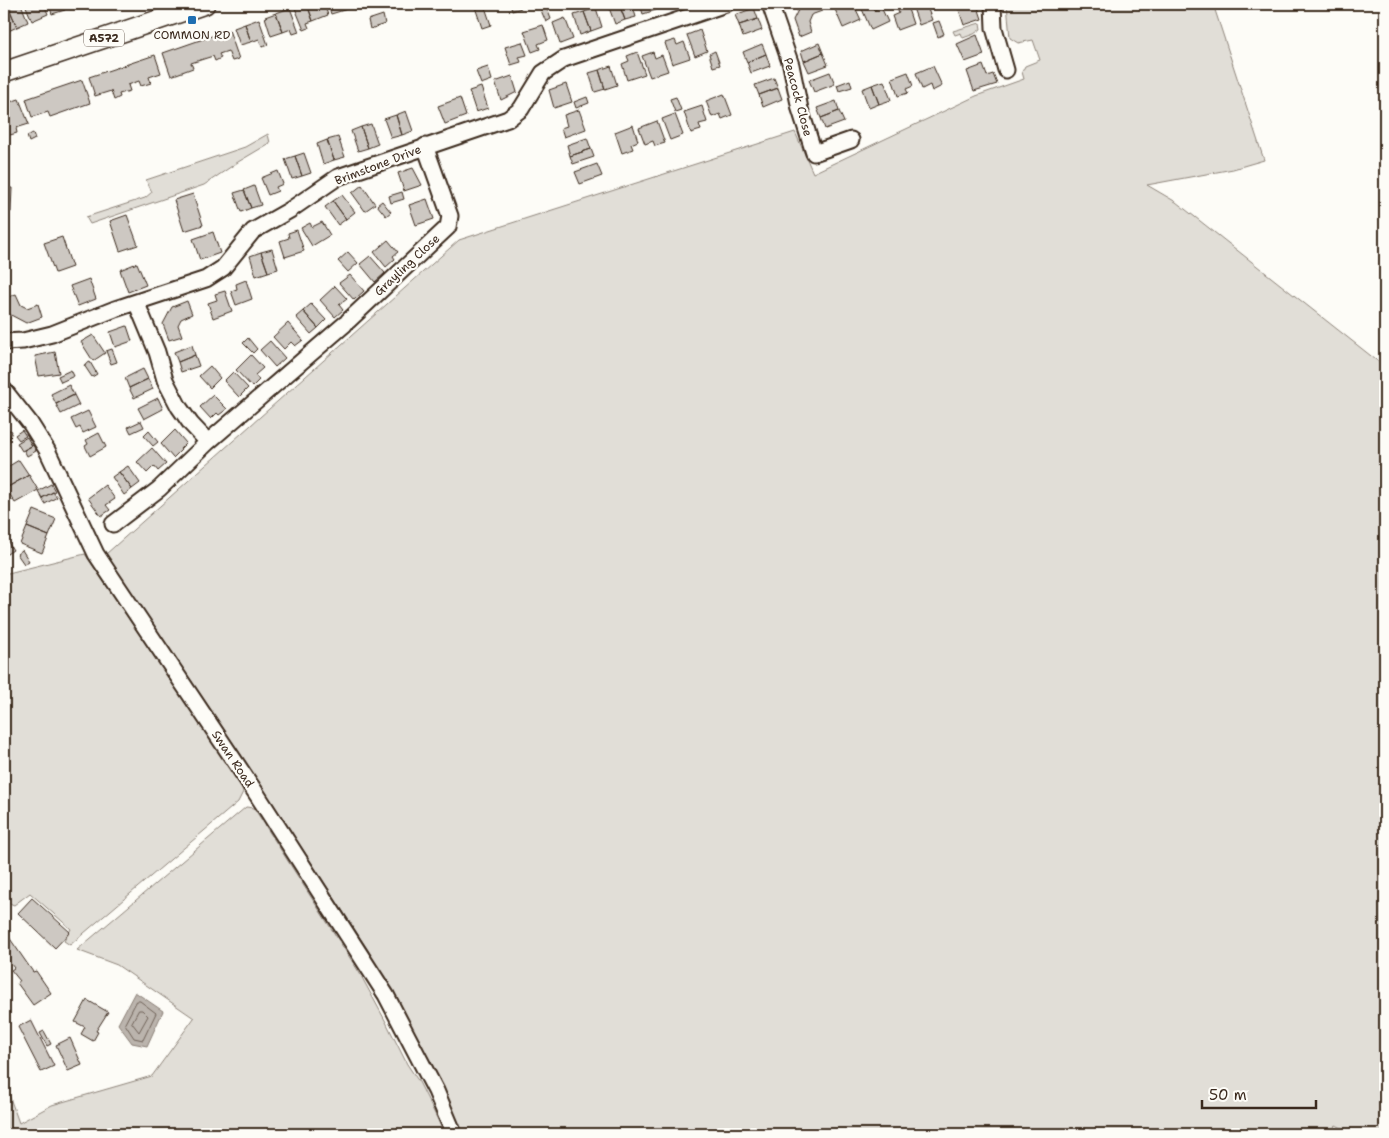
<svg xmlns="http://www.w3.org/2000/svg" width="1389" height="1138" viewBox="0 0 1389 1138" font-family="'Shantell Sans',sans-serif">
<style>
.green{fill:#e1ded7;stroke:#8e847a}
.water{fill:#bbb4ad;stroke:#887d74}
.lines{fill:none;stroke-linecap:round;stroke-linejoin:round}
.shore{stroke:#6e6157;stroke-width:1}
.building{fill:#cdc8c2;stroke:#3b2a1e}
.minor-casing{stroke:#3b2a1e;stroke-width:19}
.major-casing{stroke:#3b2a1e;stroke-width:22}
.minor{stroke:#fdfcf7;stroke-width:15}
.major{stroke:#fdfcf7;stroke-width:19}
.poi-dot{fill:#1f6fb2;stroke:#fdfcf7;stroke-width:2}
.labels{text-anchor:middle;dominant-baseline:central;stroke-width:4.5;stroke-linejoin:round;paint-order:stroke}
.shield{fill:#fdfcf7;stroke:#75695f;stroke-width:1}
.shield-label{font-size:11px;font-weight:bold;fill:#3b2a1e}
.poi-label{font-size:12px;fill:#3b2a1e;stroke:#fdfcf7}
.street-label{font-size:12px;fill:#3b2a1e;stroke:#fdfcf7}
</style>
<rect width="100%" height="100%" fill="#fdfcf7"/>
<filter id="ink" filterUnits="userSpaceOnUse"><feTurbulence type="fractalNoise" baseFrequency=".02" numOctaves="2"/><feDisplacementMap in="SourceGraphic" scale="10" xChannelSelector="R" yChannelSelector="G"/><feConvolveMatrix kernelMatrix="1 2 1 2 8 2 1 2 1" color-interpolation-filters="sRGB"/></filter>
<g filter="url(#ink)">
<path class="green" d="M1007 4H1213L1264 160 1233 169 1147 185 1176 202 1385 367V1134H1350L1346 1130 1336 1125 1328 1134H463L433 1068 368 950 252 771 106 554 459 240 795 132 813 173 976 96 1024 79 1022 72 1025 66 1040 60 1033 40 1018 43 1010 38Z
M980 23 981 29 974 34 963 38 961 33 955 35 953 31Z
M268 134 270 143 238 162 204 185 90 224 86 217 145 198 152 192 146 180 245 147Z
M85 554 241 785 243 792 238 802 70 945 64 941 71 929 30 893 14 905 7 902 4 897V574Z
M246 807 254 808 359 972 386 1022 407 1064 419 1082 445 1134H4V1081L19 1123 52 1105 152 1076 194 1018 117 965 77 950Z"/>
<path class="water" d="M135 992 163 1011 147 1046 132 1043 118 1024Z"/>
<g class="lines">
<path class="shore" d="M137 1001H140L156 1013 143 1040 134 1038 125 1024Z
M139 1010H142L148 1016 139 1032 132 1023Z"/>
</g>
<path class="building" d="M21 4 28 22 17 27 9 8Z
M25 4H44L48 14 32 21Z
M49 4H63L65 10 52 14Z
M68 4H87L70 9Z
M307 4H324L328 15 313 21Z
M307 4 313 21 307 23 309 28 304 30 295 8Z
M328 4H342L344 10 331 14Z
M342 4H357V5L344 10Z
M484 4 491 25 482 28 475 7Z
M510 4H520L521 8 512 11Z
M619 4 625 20 615 24 608 5Z
M619 4H632L636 17 625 20Z
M640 4H654L656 10 643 14Z
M801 4H819L822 11 811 15 808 22 811 32 799 37 793 20Z
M842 4H845L847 8 854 5 861 20 843 28 834 7Z
M915 4H926L932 20 919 25 912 5Z
M957 4H977L982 19 964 25Z
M872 5 874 10 881 7 888 22 871 30 862 9Z
M546 6 551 19 546 22 540 8Z
M907 6 913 24 897 30 892 16 899 13 897 9Z
M9 8 17 27 4 33V11Z
M290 8 299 32 293 34 291 29 283 32 276 13Z
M596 8 602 27 591 31 584 12Z
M754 8 758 19 739 25 735 15Z
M584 12 591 31 580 35 574 15Z
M276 13 283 32 271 36 265 17Z
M383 15 385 24 370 29 368 20Z
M565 18 573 39 560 44 553 23Z
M259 19 268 45 262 47 259 39 251 42 245 24Z
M758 19 762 30 743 37 739 25Z
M939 21 944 34 938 37 933 23Z
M245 24 251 42 240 45 234 28Z
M543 25 548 40 538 44 540 49 532 52 524 31Z
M229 30 239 59 232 61 228 51 219 54 221 58 215 61 213 56 191 63 193 68 171 76 163 53Z
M700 30 707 51 695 56 687 35Z
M977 35 984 55 965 62 957 44Z
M675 40 677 45 684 42 690 58 672 64 665 43Z
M522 42 527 55 519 57 521 62 511 65 505 47Z
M819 43 823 53 804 61 801 51Z
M762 44 766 54 747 62 743 52Z
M715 51 720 65 713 67 709 54Z
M637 52 645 74 627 80 622 64 629 61 627 56Z
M653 52 655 58 662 55 668 71 650 77 642 56Z
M823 53 828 65 809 72 804 61Z
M766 54 770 66 751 73 747 62Z
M155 55 161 73 149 77 151 83 141 86 139 81 128 85 130 91 119 94 120 97 114 100 111 91 95 96 89 77Z
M983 65 987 76 993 74 997 84 974 91 967 71Z
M611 66 617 85 605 89 599 70Z
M933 66 942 86 932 91 930 85 922 89 916 73Z
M488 67 492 80 481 84 476 71Z
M599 70 605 89 595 92 589 73Z
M830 72 835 84 814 92 809 80Z
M908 72 913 86 906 89 908 93 898 96 892 78Z
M512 76 517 92 501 100 495 82Z
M774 78 778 88 759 95 755 85Z
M82 80 90 103 50 117 48 112 32 117 26 99Z
M850 80 852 87 839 91 837 85Z
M884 81 891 100 879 104 872 85Z
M566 84 572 102 554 108 549 90Z
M872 85 879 104 869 108 862 89Z
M481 87 488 108 476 112 469 91Z
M778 88 782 99 763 107 759 95Z
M724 94 732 115 722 119 720 114 712 117 706 101Z
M587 97 589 103 576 108 574 102Z
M676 97 681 110 675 112 670 99Z
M460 98 466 116 445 124 438 106Z
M19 99 29 124 16 128 17 133 10 135 4 118V104Z
M836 101 839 111 821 118 817 108Z
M702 106 707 122 699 124 701 130 691 133 684 112Z
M579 110 586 129 564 137 561 128 567 126 564 115Z
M406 111 413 131 402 135 396 115Z
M839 111 844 122 825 129 821 118Z
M675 114 683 135 670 140 662 119Z
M396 115 402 135 391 138 384 119Z
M657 121 665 143 655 146 653 141 645 144 639 128Z
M371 124 378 144 368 148 361 127Z
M633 125 638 141 631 144 633 149 622 153 615 132Z
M361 127 368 148 358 151 351 131Z
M33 133 35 139 29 142 27 136Z
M338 137 345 157 334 160 327 140Z
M587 138 591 149 570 156 567 145Z
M327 140 334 160 323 164 317 144Z
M591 149 594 157 573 164 570 156Z
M304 153 311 173 302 176 295 156Z
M295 156 302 176 292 179 285 159Z
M597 164 602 176 580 184 575 172Z
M413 168 422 185 404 191 398 173Z
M278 171 283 184 276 187 278 191 268 195 261 178Z
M362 185 375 204 365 211 352 193Z
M254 186 261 205 251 208 244 190Z
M4 188H12L11 212H4Z
M244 190 251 208 241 212 234 193Z
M402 192 404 199 391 203 389 196Z
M193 194 203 225 184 231 174 200Z
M342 195 355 212 346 219 333 201Z
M427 199 434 219 416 225 409 205Z
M333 201 346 219 338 225 325 207Z
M382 201 391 212 386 216 377 205Z
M127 215 138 245 120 251 110 221Z
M322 222 330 235 312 246 301 228 310 223 312 227Z
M297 230 304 251 285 257 280 241 289 238 288 233Z
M213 232 220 253 200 260 193 239Z
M62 237 72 267 55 273 44 243Z
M388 240 398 252 393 256 395 259 386 267 374 252Z
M272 249 278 269 268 272 261 252Z
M261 252 268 272 256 276 250 256Z
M348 252 358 263 348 272 338 261Z
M370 256 385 273 375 282 360 264Z
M137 263 146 285 128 292 120 270Z
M350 275 364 291 354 300 339 283Z
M89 279 96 299 78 306 70 286Z
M246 280 252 299 236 305 231 291 237 289 236 284Z
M335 286 347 299 339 305 343 310 335 317 320 300Z
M225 291 232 311 213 318 208 303 217 300 215 294Z
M16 294 21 305 27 308 38 304 42 317 26 323 9 314 4 299Z
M187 301 192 314 181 319 178 325 182 336 169 340 163 324 172 307Z
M311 304 326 320 318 328 303 311Z
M303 311 318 328 311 334 296 317Z
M288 323 303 340 295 346 291 342 284 349 273 337Z
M127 326 132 341 115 347 110 332Z
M93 335 105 353 93 361 81 342Z
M248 338 257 349 253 353 243 343Z
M270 341 285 358 275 367 260 350Z
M192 345 195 355 178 362 174 352Z
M112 349 117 362 111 364 106 351Z
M55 352 59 373 39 376 35 356Z
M195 355 199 366 181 372 178 362Z
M251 355 263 368 255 375 259 380 252 387 236 370Z
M90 362 97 374 92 377 84 365Z
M210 366 220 378 210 388 199 376Z
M143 369 148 379 129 388 125 378Z
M71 370 74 376 61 382 58 376Z
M233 372 248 388 239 397 224 381Z
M148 379 153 389 134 398 129 388Z
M69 385 74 395 56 404 51 394Z
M74 395 79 405 61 414 56 404Z
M213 395 227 409 219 415 217 413 211 419 200 407Z
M158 398 163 409 144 419 138 408Z
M88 411 96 427 83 433 80 427 76 429 71 419Z
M141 421 144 427 131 433 128 427Z
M4 428 12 431 4 455Z
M22 430 26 436 19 440 15 435Z
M175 430 186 443 180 449 181 450 173 458 161 444Z
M149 431 158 442 153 446 144 436Z
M99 433 106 447 90 456 85 446 88 444 86 440Z
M27 437 32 446 22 451 17 443Z
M33 445 36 451 27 456 24 450Z
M152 448 166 464 158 471 154 466 147 473 137 462Z
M19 460 29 475 6 488 4 484V469Z
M128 466 140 483 132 489 119 472Z
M119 472 132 489 124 495 112 477Z
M29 475 38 490 15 503 6 488Z
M51 484 55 491 42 498 38 491Z
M105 485 115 499 106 505 110 510 101 516 88 498Z
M53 492 57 497 45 504 42 498Z
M34 510 56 519 49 536 27 527Z
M27 527 49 536 42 553 20 544Z
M4 536 13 550 4 556Z
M22 550 29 561 24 564 17 554Z
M32 898 70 932 55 948 18 913Z
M4 930 33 972 36 971 51 993 33 1005 17 983 20 981 11 970 14 968 4 955Z
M87 1000 108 1012 96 1031 98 1032 93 1041 81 1034 85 1027 75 1022Z
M31 1020 54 1066 41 1072 18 1027Z
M44 1031 51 1044 47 1046 40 1033Z
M70 1038 82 1065 68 1071 56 1045Z"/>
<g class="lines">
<defs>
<path id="minor" d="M770 4 791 65 800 109 814 153 851 140
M993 4 994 28 1006 70
M137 304 157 352 165 380 179 407 191 424 208 442
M348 321 448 227 450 216 425 146
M4 342 23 341 52 334 115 309 206 279 223 268 253 231 290 210 338 177 508 119 521 109 543 73 564 59 726 4
M4 390 30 423 47 450 96 554 256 793 386 995 436 1091 454 1134
M113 524 159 489 208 442 345 324"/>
<path id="major" d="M4 72 205 4"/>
</defs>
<use href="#minor" class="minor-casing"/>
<use href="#major" class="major-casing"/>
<use href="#minor" class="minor"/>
<use href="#major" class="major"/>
</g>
</g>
<rect class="poi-dot" x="187" y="15" width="10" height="10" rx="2.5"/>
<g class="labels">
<rect class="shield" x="84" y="29.5" width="40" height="17" rx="4"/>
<g class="shield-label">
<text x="104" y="38">A572</text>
</g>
<g class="poi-label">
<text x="192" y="35">COMMON RD</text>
</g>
<g class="street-label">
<text transform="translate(798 97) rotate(75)">Peacock Close</text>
<text transform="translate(378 165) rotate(-21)">Brimstone Drive</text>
<text transform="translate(407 265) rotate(-43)">Grayling Close</text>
<text transform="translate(233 759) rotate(56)">Swan Road</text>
</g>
</g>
<rect width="1389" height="1138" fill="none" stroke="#fdfcf7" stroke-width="20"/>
<rect x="10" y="10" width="1369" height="1118" fill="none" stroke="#3b2a1e" stroke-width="2" filter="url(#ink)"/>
<path d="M1202 1100v8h114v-8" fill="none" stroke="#3b2a1e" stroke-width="2.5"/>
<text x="1209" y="1100" font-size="15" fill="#3b2a1e" stroke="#fdfcf7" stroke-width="4" paint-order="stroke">50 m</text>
</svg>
